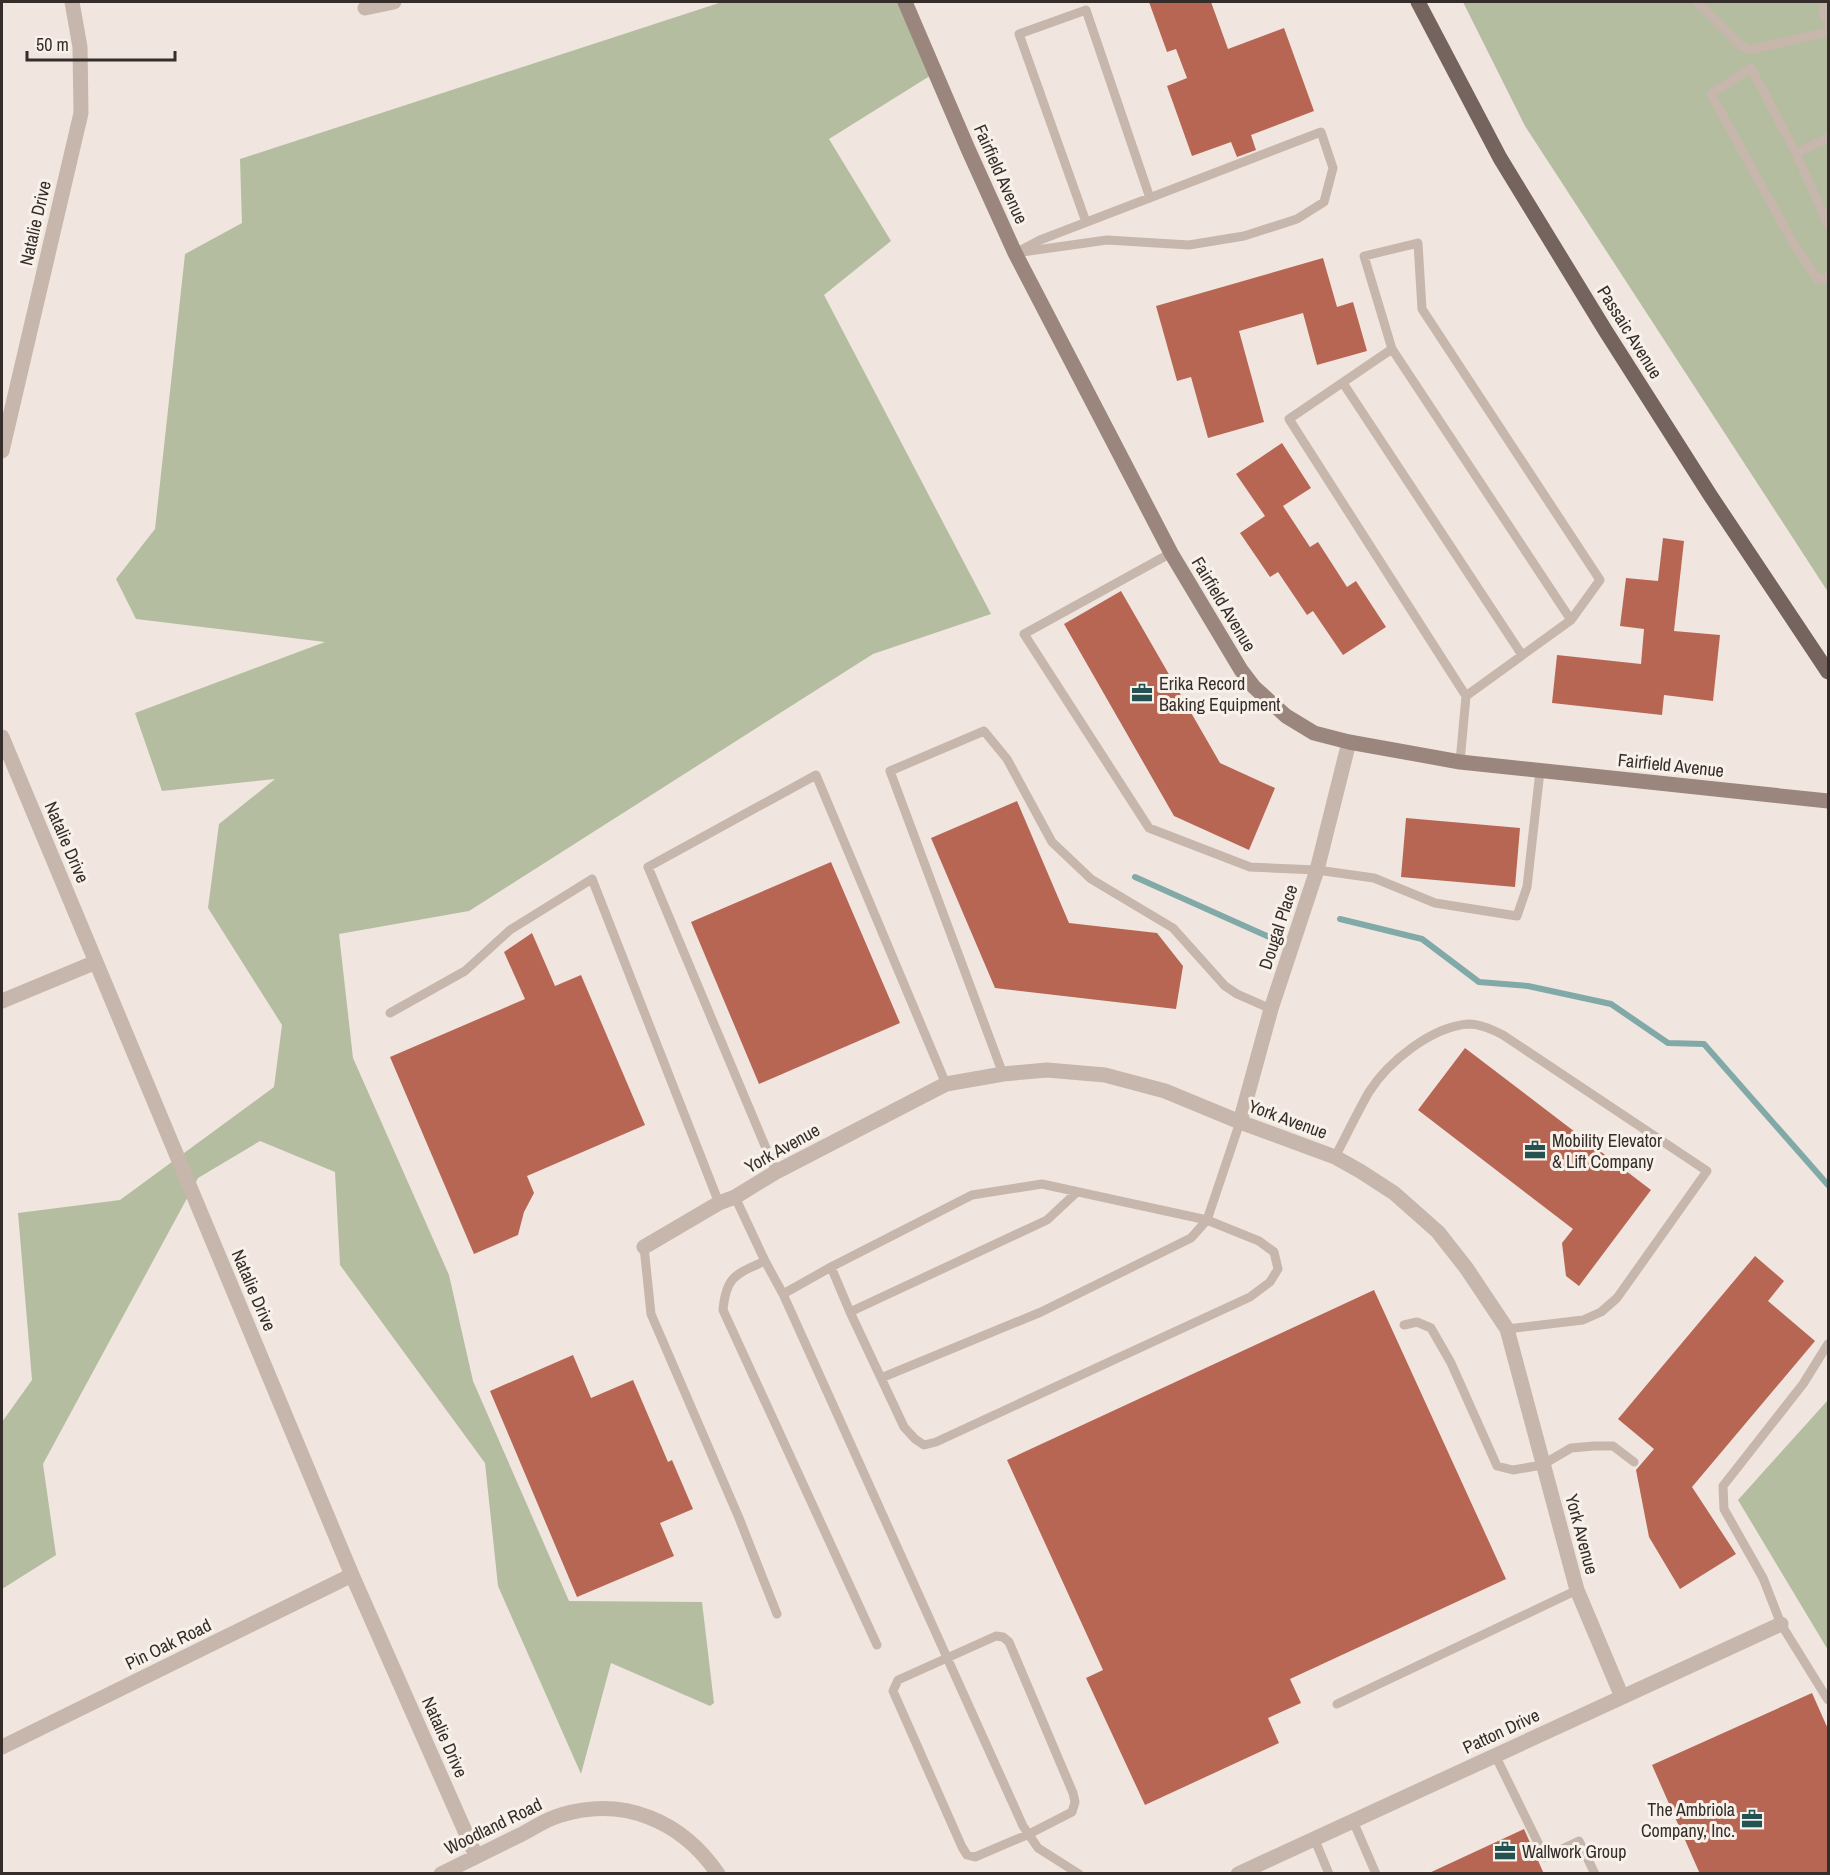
<svg xmlns="http://www.w3.org/2000/svg" width="1830" height="1875" viewBox="0 0 1830 1875" font-family="'Archivo Narrow',sans-serif">
<style>
.green{fill:#b5bda0}
.lines{fill:none;stroke-linecap:round;stroke-linejoin:round}
.stream{stroke:#81a9a8;stroke-width:6}
.building{fill:#b86654}
.lane{stroke:#c6b6ac;stroke-width:9}
.street{stroke:#c6b6ac;stroke-width:15}
.secondary{stroke:#9a867d;stroke-width:15}
.primary{stroke:#75635d;stroke-width:15}
.labels{text-anchor:middle;dominant-baseline:central;stroke-width:6;stroke-linejoin:round;paint-order:stroke}
.street-label{font-size:18px;fill:#352d2a;stroke:#f8f1ea}
.poi-label{font-size:18px;fill:#352d2a;stroke:#f8f1ea;text-anchor:start}
</style>
<rect width="100%" height="100%" fill="#f0e6df"/>
<path class="green" d="M722 2H906L933 74 829 139 891 241 824 295 991 614 873 654 469 911 339 934 353 1058 449 1275 473 1381 569 1601 702 1602 714 1703 710 1706 611 1663 581 1774 498 1586 485 1463 340 1265 335 1172 260 1141 198 1178 43 1464 56 1555 2 1589V1422L32 1380 18 1213 120 1200 274 1087 282 1025 208 908 219 824 275 779 162 791 135 713 325 642 136 619 116 579 155 529 185 254 242 223 240 159Z
M1463 2H1828V592L1525 126Z
M1828 1400V1650L1738 1500Z"/>
<g class="lines">
<path class="stream" d="M1135 877 1278 941
M1340 919 1422 939 1479 982 1528 986 1611 1004 1668 1043 1704 1044 1828 1185"/>
</g>
<path class="building" d="M1149 2H1211L1228 49 1284 28 1314 111 1251 135 1256 150 1237 157 1231 142 1192 156 1167 86 1187 78 1176 49 1167 52Z
M1323 258 1337 307 1353 302 1367 351 1317 365 1303 313 1239 331 1264 422 1208 438 1191 377 1177 381 1156 306Z
M1282 443 1311 488 1283 506 1310 547 1318 542 1347 587 1356 581 1386 627 1343 655 1313 611 1307 615 1278 572 1270 577 1240 533 1265 516 1236 474Z
M1663 538 1684 541 1674 631 1720 635 1713 701 1664 695 1662 715 1552 703 1557 655 1641 664 1644 629 1620 626 1626 578 1658 581Z
M1121 591 1220 763 1275 788 1249 850 1174 816 1064 624Z
M1017 801 1069 923 1157 933 1183 966 1176 1009 995 988 931 838Z
M1406 818 1520 828 1515 887 1401 877Z
M831 862 900 1023 759 1084 691 922Z
M532 933 555 986 581 975 645 1125 527 1176 534 1193 524 1212 518 1235 474 1254 390 1057 525 999 504 952Z
M1465 1048 1651 1190 1579 1286 1566 1276 1562 1243 1573 1229 1418 1110Z
M1755 1256 1784 1281 1768 1301 1815 1341 1692 1487 1736 1554 1680 1589 1649 1537 1636 1470 1654 1449 1618 1419Z
M1374 1290 1506 1579 1290 1679 1301 1703 1268 1718 1279 1743 1145 1805 1086 1678 1103 1670 1007 1460Z
M573 1355 591 1398 633 1380 668 1462 672 1460 693 1509 660 1523 674 1556 577 1597 490 1391Z
M1812 1693 1828 1729V1874H1700L1652 1765Z
M1524 1829 1544 1874H1427Z"/>
<g class="lines">
<path class="lane" d="M1697 2 1740 45 1749 50 1828 32
M1826 2 1823 12 1828 23
M1321 132 1333 168 1324 202 1297 219 1244 236 1189 245 1107 240 1015 253 1040 240Z
M1796 153 1828 138
M1086 222 1019 34 1086 10 1150 198
M1828 225 1796 153 1751 68 1711 94 1791 239 1818 280 1828 277
M1392 349 1571 620
M1343 383 1522 655
M1171 553 1024 634 1149 828 1250 867 1317 870 1374 878 1435 903 1517 916 1527 887 1540 771
M1460 762 1466 696 1571 620 1600 580 1422 309 1418 243 1364 256 1392 349 1289 419 1466 696
M390 1013 465 971 510 930 592 879 719 1203
M1003 1074 890 771 984 731 1007 759 1052 842 1091 879 1173 928 1225 986 1237 994 1271 1009
M1335 1157C1346 1136 1357 1113 1369 1092 1388 1062 1431 1027 1468 1024 1481 1024 1493 1030 1503 1035L1707 1171 1617 1298 1601 1312 1583 1320 1507 1329
M776 1172 648 867 816 775 946 1084
M735 1197 765 1261 783 1294 1023 1826 1038 1848 1079 1874
M644 1247 651 1314 739 1518 777 1614
M765 1261C736 1274 726 1276 723 1310L877 1645
M783 1294 831 1267 972 1195 1042 1184 1207 1220 1259 1241 1274 1252 1278 1269 1270 1282 1250 1297 936 1442 924 1445 915 1439 904 1427 850 1312 831 1267
M850 1312 1047 1220 1077 1192
M1404 1325 1417 1322 1431 1328 1451 1363 1497 1466 1513 1470 1542 1465 1571 1448 1594 1446H1613L1634 1462
M1828 1344 1803 1384 1723 1486 1724 1509 1763 1578 1781 1624 1828 1700
M881 1378 1041 1312 1191 1238 1207 1220 1240 1122
M996 1636 1003 1637 1009 1642 1073 1793 1075 1802 1072 1812 1029 1834 975 1857 967 1855 962 1847 893 1691 898 1680Z
M1337 1704 1577 1590
M1495 1755 1545 1857 1579 1841 1595 1874
M1353 1821 1376 1874
M1314 1838 1329 1874"/>
<path class="street" d="M365 8 394 2
M2 451 81 113 80 47 72 2
M2 737 352 1575 476 1856
M2 1001 96 962
M1240 1122 1271 1009 1317 870 1349 742
M644 1247 719 1203 735 1197 776 1172 946 1084 1003 1074 1047 1070 1105 1075 1165 1091 1240 1122 1335 1157 1360 1171 1394 1193 1438 1232 1467 1269 1507 1329 1577 1590 1622 1697
M2 1747 352 1575
M441 1874C467 1861 494 1848 520 1835 534 1828 546 1819 561 1815 624 1796 682 1821 718 1874
M1238 1874 1781 1624"/>
<path class="secondary" d="M905 2 968 149 1015 253 1171 553 1241 670 1254 687 1286 716 1314 733 1349 742 1460 762 1828 801"/>
<path class="primary" d="M1418 2 1500 158 1605 330 1710 495 1828 672"/>
</g>
<defs>
<symbol id="office-bare" viewBox="-9 -9 18 18"><path d="M-6-3h4V-5.5h4V-3h4V5H-6ZM-1-4.5V-3h2v-1.5ZM-6 0V1H6V0Z" fill="#245252" stroke="#f8f1ea" stroke-width="2.5" paint-order="stroke"/></symbol>
</defs>
<g fill-rule="evenodd">
<use href="#office-bare" x="1127" y="678" width="30" height="30"/>
<use href="#office-bare" x="1520" y="1135" width="30" height="30"/>
<use href="#office-bare" x="1737" y="1804" width="30" height="30"/>
<use href="#office-bare" x="1490" y="1836" width="30" height="30"/>
</g>
<g class="labels">
<g class="street-label">
<text transform="translate(1001 174) rotate(66)">Fairfield Avenue</text>
<text transform="translate(35 223) rotate(-77)">Natalie Drive</text>
<text transform="translate(1630 332) rotate(58)">Passaic Avenue</text>
<text transform="translate(1224 604) rotate(59)">Fairfield Avenue</text>
<text transform="translate(1671 765) rotate(6)">Fairfield Avenue</text>
<text transform="translate(67 842) rotate(67)">Natalie Drive</text>
<text transform="translate(1278 927) rotate(-72)">Dougal Place</text>
<text transform="translate(1288 1119) rotate(20)">York Avenue</text>
<text transform="translate(782 1148) rotate(-29)">York Avenue</text>
<text transform="translate(254 1290) rotate(67)">Natalie Drive</text>
<text transform="translate(1582 1534) rotate(75)">York Avenue</text>
<text transform="translate(168 1644) rotate(-26)">Pin Oak Road</text>
<text transform="translate(1501 1731) rotate(-25)">Patton Drive</text>
<text transform="translate(445 1737) rotate(66)">Natalie Drive</text>
<text transform="translate(493 1826) rotate(-26)">Woodland Road</text>
</g>
<g class="poi-label">
<text x="1159" y="683">Erika Record<tspan x="1159" dy="21">Baking Equipment</tspan></text>
<text x="1552" y="1140">Mobility Elevator<tspan x="1552" dy="21">&amp; Lift Company</tspan></text>
<text x="1735" y="1809" text-anchor="end">The Ambriola<tspan x="1735" dy="21">Company, Inc.</tspan></text>
<text x="1522" y="1851">Wallwork Group</text>
</g>
</g>
<rect width="1830" height="1875" fill="none" stroke="#352d2a" stroke-width="6"/>
<path d="M27 51v9h148v-9" fill="none" stroke="#352d2a" stroke-width="3"/>
<text x="36" y="51" font-size="18" fill="#352d2a" stroke="#f8f1ea" stroke-width="4.5" paint-order="stroke">50 m</text>
</svg>
